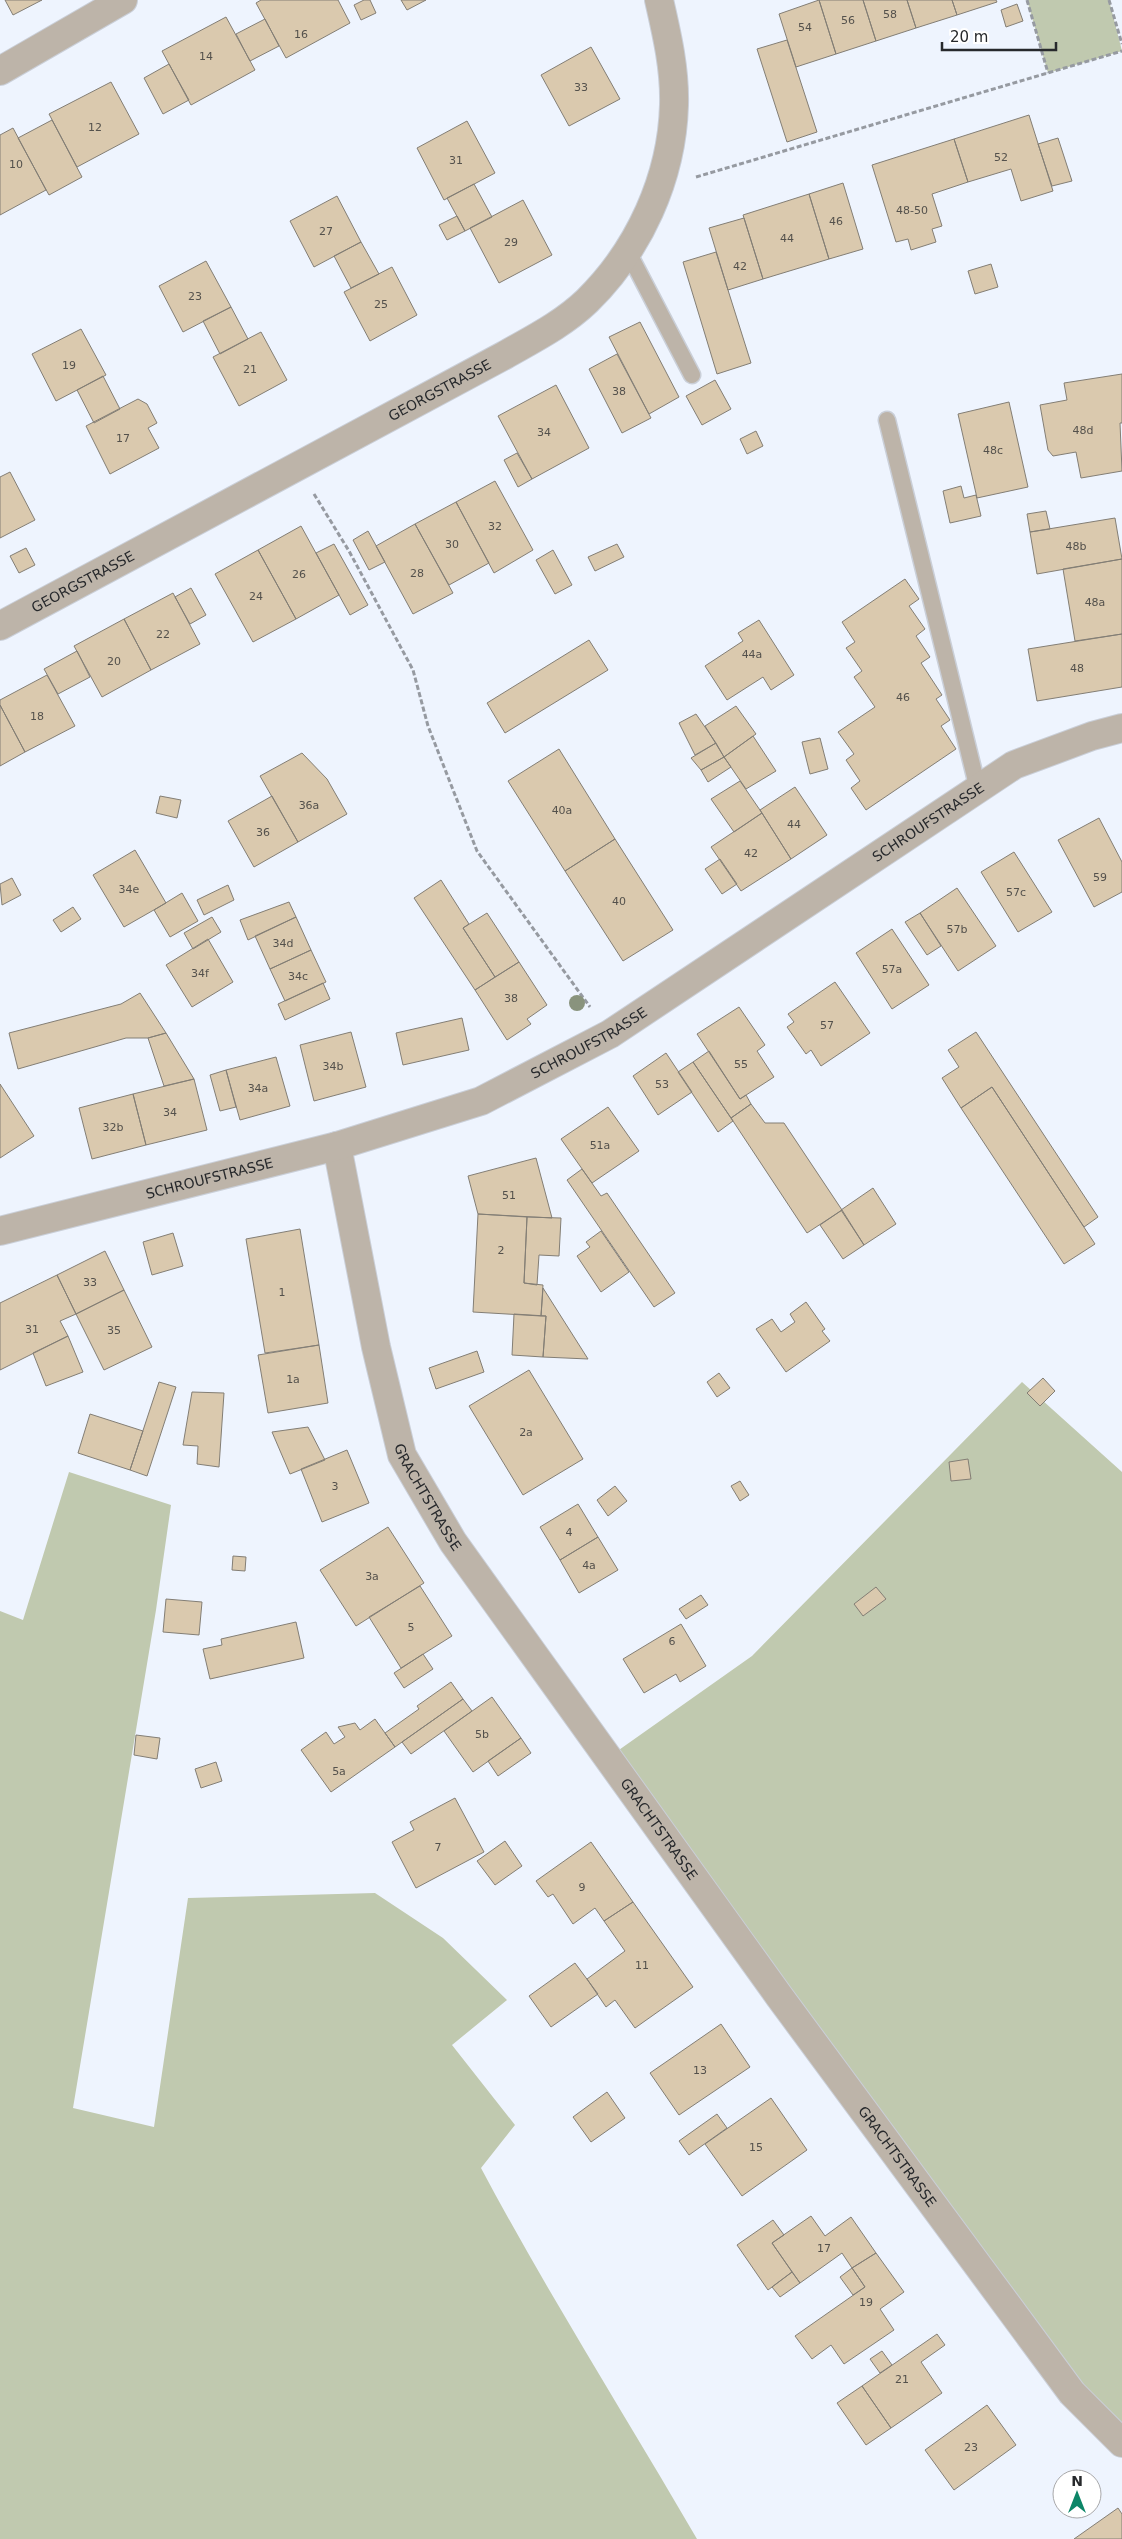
<svg xmlns="http://www.w3.org/2000/svg" width="1122" height="2539" viewBox="0 0 1122 2539" font-family="'DejaVu Sans',sans-serif">
<style>
.green{fill:#c0c9af}
.building{fill:#dac9ae;stroke:#837e75}
.lines{fill:none;stroke-linecap:round;stroke-linejoin:round}
.lane-casing{stroke:#cacfd8;stroke-width:19}
.street-casing{stroke:#cacfd8;stroke-width:30}
.path{stroke:#969aa1;stroke-width:3;stroke-dasharray:5 2.5;stroke-linecap:butt}
.lane{stroke:#bdb4a9;stroke-width:16}
.street{stroke:#bdb4a9;stroke-width:28}
.tree{fill:#89937d}
.labels{text-anchor:middle;dominant-baseline:central;stroke-width:4.5;stroke-linejoin:round;paint-order:stroke}
.number-label{font-size:11px;fill:#54514c}
.street-label{font-size:14px;fill:#27292c;stroke:#fff}
</style>
<rect width="100%" height="100%" fill="#eef4fe"/>
<path class="green" d="M1027 0H1109L1122 51 1048 73Z
M1022 1382 1122 1472V2431L1077 2388 616 1752 752 1656Z
M69 1472 171 1505 156 1610 73 2108 154 2127 188 1898 375 1893 443 1938 507 2000 452 2045 515 2125 481 2168C548 2294 625 2415 697 2539H0V1611L23 1620Z"/>
<path class="building" d="M5 0H42L13 15Z
M261 0H338L350 23 286 58 256 3Z
M364 0H370L376 13 361 20 354 5Z
M401 0H426L407 10Z
M819 0H863L876 41 836 54Z
M819 0 836 54 796 67 779 14Z
M863 0H907L916 28 876 41Z
M907 0H952L957 15 916 28Z
M952 0H996L997 2 957 15Z
M1017 4 1023 21 1006 27 1001 10Z
M226 17 255 70 191 105 162 51Z
M265 19 279 46 250 61 236 34Z
M787 40 817 132 787 142 757 49Z
M591 47 620 99 569 126 541 75Z
M169 64 189 100 163 114 144 78Z
M111 82 139 134 77 167 49 114Z
M1029 115 1053 191 1021 201 1011 169 968 182 954 139Z
M52 120 82 177 49 195 18 138Z
M467 121 495 173 444 200 417 148Z
M13 128 46 190 0 215V135Z
M1058 138 1072 181 1052 186 1038 144Z
M954 139 968 182 932 194 942 226 932 229 936 242 911 250 908 239 896 242 872 165Z
M843 183 863 249 829 259 809 194Z
M474 184 492 217 465 231 447 198Z
M809 194 829 259 763 279 743 215Z
M337 196 361 242 314 267 290 221Z
M523 200 552 255 499 283 470 228Z
M457 216 465 231 447 240 439 225Z
M744 218 763 279 728 290 709 228Z
M361 242 379 274 351 288 334 256Z
M716 252 751 363 717 374 683 262Z
M206 261 231 307 183 332 159 286Z
M991 264 998 287 975 294 968 271Z
M392 267 417 315 370 341 344 292Z
M231 307 248 339 220 354 203 321Z
M640 322 679 397 649 414 609 337Z
M81 329 106 375 56 401 32 354Z
M261 332 287 380 239 406 213 357Z
M617 354 651 418 622 433 589 369Z
M1122 374V423H1120L1122 471 1081 478 1076 452 1053 456 1048 450 1040 405 1067 400 1064 383Z
M103 376 120 409 94 423 77 390Z
M715 380 731 409 702 425 686 396Z
M556 385 589 448 532 479 498 416Z
M138 399 147 404 157 423 148 428 159 448 110 474 86 426Z
M1009 402 1028 487 977 498 958 414Z
M756 431 763 446 747 454 740 439Z
M517 453 532 479 518 487 504 460Z
M10 472 35 520 0 538V477Z
M495 481 533 550 494 573 456 502Z
M961 486 964 498 976 495 981 516 950 523 943 491Z
M456 502 489 563 449 585 415 524Z
M1046 511 1050 529 1030 532 1027 514Z
M1115 518 1122 559 1037 574 1030 532Z
M415 524 453 593 413 614 376 546Z
M301 526 339 595 296 619 258 550Z
M368 531 385 562 369 570 353 540Z
M334 544 368 605 350 615 316 553Z
M617 544 624 557 595 571 588 557Z
M26 548 35 565 19 573 10 556Z
M258 550 296 619 253 642 215 574Z
M553 550 572 585 555 594 536 560Z
M1122 559V634L1075 641 1063 569Z
M905 579 919 599 909 606 925 629 916 636 930 657 921 663 942 695 936 699 950 720 941 726 956 749 866 810 851 788 860 781 846 760 854 754 838 732 875 707 854 677 862 671 846 648 855 642 842 622Z
M191 588 206 615 190 624 175 597Z
M173 593 200 644 151 670 124 619Z
M124 619 151 670 102 697 74 646Z
M759 620 794 675 771 690 763 677 727 700 705 666 743 641 738 633Z
M1122 634V687L1037 701 1028 649Z
M589 640 608 670 505 733 487 703Z
M77 651 90 677 58 694 44 669Z
M47 675 75 726 25 752 0 705V700Z
M0 705 25 752 0 766Z
M736 706 756 734 724 757 705 726Z
M696 714 716 743 695 755 679 723Z
M753 736 776 771 746 789 724 757Z
M820 738 828 769 810 774 802 742Z
M716 743 724 757 701 770 691 758Z
M559 749 615 839 565 871 508 781Z
M302 753 327 779 347 814 298 842 260 776Z
M724 757 731 767 708 782 701 770Z
M740 781 762 813 734 832 711 799Z
M795 787 827 835 791 859 760 810Z
M160 796 181 800 177 818 156 813Z
M272 796 298 842 254 867 228 821Z
M762 813 791 859 741 891 711 847Z
M1099 818 1122 862V892L1094 907 1058 840Z
M615 839 673 930 623 961 565 871Z
M135 850 166 903 124 927 93 875Z
M1014 852 1052 912 1018 932 981 872Z
M720 859 737 884 722 894 705 869Z
M12 878 21 895 2 905 0 884Z
M441 880 469 924 463 928 495 977 475 990 414 898Z
M228 885 234 900 204 915 197 900Z
M957 888 996 946 958 971 920 913Z
M182 893 198 921 170 937 154 910Z
M289 902 296 917 248 940 240 920Z
M73 907 81 919 61 932 53 920Z
M487 913 519 962 495 977 463 928Z
M920 913 941 946 927 955 905 922Z
M212 917 221 932 193 949 184 933Z
M296 917 311 950 270 969 255 936Z
M892 929 929 985 892 1009 856 953Z
M208 939 233 982 192 1007 166 965Z
M311 950 326 982 285 1001 270 969Z
M519 962 547 1005 527 1019 531 1024 507 1040 475 990Z
M835 982 870 1033 821 1066 811 1050 806 1054 787 1027 794 1022 788 1014Z
M323 983 330 999 285 1020 278 1004Z
M140 993 166 1033 148 1038H126L18 1069 9 1033 121 1004Z
M739 1007 765 1045 757 1051 774 1077 740 1099 697 1034Z
M462 1018 469 1050 403 1065 396 1033Z
M351 1032 366 1087 314 1101 300 1045Z
M976 1032 1098 1217 1084 1227 992 1087 961 1108 942 1078 959 1067 948 1050Z
M166 1033 194 1079 164 1086 148 1038Z
M709 1051 740 1099 746 1095 751 1104 731 1118 693 1062Z
M666 1053 692 1092 658 1115 633 1076Z
M276 1057 290 1106 240 1120 226 1070Z
M693 1062 733 1121 718 1132 678 1072Z
M226 1070 236 1107 220 1111 210 1075Z
M194 1079 207 1130 146 1145 133 1094Z
M0 1084 34 1136 0 1158Z
M992 1087 1095 1244 1064 1264 961 1108Z
M133 1094 146 1145 92 1159 79 1108Z
M751 1104 765 1123H784L842 1210 807 1233 731 1118Z
M608 1107 639 1151 592 1183 561 1139Z
M536 1158 552 1218 478 1214 468 1176Z
M582 1169 601 1196 607 1193 675 1293 654 1307 567 1180Z
M873 1188 896 1224 864 1245 841 1210Z
M842 1210 864 1245 843 1259 820 1225Z
M478 1214 527 1217 524 1283 543 1285 541 1316 473 1312Z
M527 1217 561 1218 559 1256 539 1255 537 1285 524 1283Z
M300 1229 319 1345 265 1353 246 1239Z
M601 1231 629 1272 601 1292 577 1256 590 1247 586 1242Z
M173 1233 183 1266 152 1275 143 1242Z
M105 1251 124 1290 76 1314 57 1275Z
M57 1275 76 1314 60 1321 68 1336 0 1370V1303Z
M543 1288 588 1359 543 1357 546 1316H541Z
M124 1290 152 1347 104 1370 76 1314Z
M806 1302 825 1329 822 1331 830 1341 786 1372 756 1329 772 1319 781 1332 795 1322 790 1314Z
M514 1314 546 1316 543 1357 512 1355Z
M68 1336 83 1372 46 1386 33 1353Z
M319 1345 328 1403 268 1413 258 1355Z
M477 1351 484 1372 436 1389 429 1368Z
M529 1370 583 1459 523 1495 469 1406Z
M719 1373 730 1388 717 1397 707 1382Z
M1043 1378 1055 1391 1040 1406 1027 1393Z
M159 1382 176 1387 147 1476 130 1470Z
M192 1392 224 1393 219 1467 197 1464 198 1446 183 1445Z
M90 1414 143 1431 130 1470 78 1453Z
M308 1427 325 1460 290 1474 272 1432Z
M347 1450 369 1503 322 1522 301 1469Z
M968 1459 971 1479 951 1481 949 1462Z
M740 1481 749 1495 740 1501 731 1486Z
M615 1486 627 1501 608 1516 597 1500Z
M578 1504 598 1537 560 1560 540 1527Z
M388 1527 424 1583 356 1626 320 1570Z
M598 1537 618 1570 579 1593 560 1560Z
M233 1556 246 1557 245 1571 232 1570Z
M420 1586 452 1636 401 1668 369 1617Z
M876 1587 886 1599 863 1616 854 1604Z
M701 1595 708 1605 686 1619 679 1609Z
M166 1599 202 1602 199 1635 163 1632Z
M296 1622 304 1658 210 1679 203 1649 222 1645 221 1639Z
M681 1624 706 1666 680 1682 676 1674 644 1693 623 1659Z
M423 1654 433 1669 404 1688 394 1673Z
M451 1682 463 1699 395 1747 385 1733 419 1709 417 1706Z
M492 1697 521 1738 473 1772 444 1731Z
M463 1699 472 1711 411 1754 402 1742Z
M375 1719 395 1747 331 1792 301 1750 326 1732 334 1744 345 1737 338 1727 355 1723 360 1730Z
M136 1735 160 1738 157 1759 134 1755Z
M521 1738 531 1753 498 1776 488 1761Z
M216 1762 222 1781 201 1788 195 1769Z
M455 1798 484 1852 416 1888 392 1842 414 1830 410 1822Z
M505 1841 522 1866 495 1885 477 1861Z
M591 1842 633 1902 604 1921 595 1908 573 1924 553 1894 548 1897 536 1881Z
M633 1902 693 1987 635 2028 615 2000 606 2007 587 1979 625 1951 604 1921Z
M575 1963 598 1994 551 2027 529 1996Z
M721 2024 750 2067 679 2115 650 2073Z
M607 2092 625 2118 591 2142 573 2117Z
M771 2098 807 2150 742 2196 705 2144Z
M717 2114 727 2128 689 2155 679 2141Z
M811 2216 825 2236 851 2217 876 2253 852 2268 842 2253 800 2283 772 2243Z
M773 2220 784 2235 772 2243 792 2272 768 2290 737 2245Z
M876 2253 904 2292 880 2309 894 2330 844 2364 831 2345 812 2359 795 2336 865 2287 852 2268Z
M852 2268 865 2287 853 2295 840 2277Z
M792 2272 800 2283 780 2297 772 2287Z
M937 2334 945 2345 921 2362 942 2393 891 2428 862 2386Z
M882 2351 892 2365 880 2373 870 2359Z
M862 2386 891 2428 866 2445 837 2403Z
M987 2405 1016 2445 954 2490 925 2450Z
M1118 2508 1122 2514V2539H1074Z"/>
<g class="lines">
<defs>
<path id="lane" d="M627 250 692 375
M887 420 978 789"/>
<g id="street">
<path d="M0 71 123 0"/>
<path id="s1" d="M0 626 505 355C533 339 563 324 587 301 639 250 672 178 674 105 675 69 667 35 659 0"/>
<path id="s2" d="M337 1146 376 1347 402 1455 453 1542 779 1996 1072 2393 1122 2443"/>
<path id="s3" d="M0 1231 337 1146 481 1101 610 1034 1014 765 1092 736 1122 728"/>
</g>
</defs>
<use href="#lane" class="lane-casing"/>
<use href="#street" class="street-casing"/>
<path class="path" d="M1027 0 1048 73
M1109 0 1122 44
M696 177 1122 51
M314 494 349 551 413 670 428 726 477 851 590 1007"/>
<use href="#lane" class="lane"/>
<use href="#street" class="street"/>
</g>
<circle class="tree" cx="577" cy="1003" r="8"/>
<g class="labels">
<g class="number-label">
<text x="890" y="14">58</text>
<text x="848" y="20">56</text>
<text x="805" y="27">54</text>
<text x="301" y="34">16</text>
<text x="206" y="56">14</text>
<text x="581" y="87">33</text>
<text x="95" y="127">12</text>
<text x="1001" y="157">52</text>
<text x="456" y="160">31</text>
<text x="16" y="164">10</text>
<text x="912" y="210">48-50</text>
<text x="836" y="221">46</text>
<text x="326" y="231">27</text>
<text x="787" y="238">44</text>
<text x="511" y="242">29</text>
<text x="740" y="266">42</text>
<text x="195" y="296">23</text>
<text x="381" y="304">25</text>
<text x="69" y="365">19</text>
<text x="250" y="369">21</text>
<text x="619" y="391">38</text>
<text x="1083" y="430">48d</text>
<text x="544" y="432">34</text>
<text x="123" y="438">17</text>
<text x="993" y="450">48c</text>
<text x="495" y="526">32</text>
<text x="452" y="544">30</text>
<text x="1076" y="546">48b</text>
<text x="417" y="573">28</text>
<text x="299" y="574">26</text>
<text x="256" y="596">24</text>
<text x="1095" y="602">48a</text>
<text x="163" y="634">22</text>
<text x="752" y="654">44a</text>
<text x="114" y="661">20</text>
<text x="1077" y="668">48</text>
<text x="903" y="697">46</text>
<text x="37" y="716">18</text>
<text x="309" y="805">36a</text>
<text x="562" y="810">40a</text>
<text x="794" y="824">44</text>
<text x="263" y="832">36</text>
<text x="751" y="853">42</text>
<text x="1100" y="877">59</text>
<text x="129" y="889">34e</text>
<text x="1016" y="892">57c</text>
<text x="619" y="901">40</text>
<text x="957" y="929">57b</text>
<text x="283" y="943">34d</text>
<text x="892" y="969">57a</text>
<text x="200" y="973">34f</text>
<text x="298" y="976">34c</text>
<text x="511" y="998">38</text>
<text x="827" y="1025">57</text>
<text x="741" y="1064">55</text>
<text x="333" y="1066">34b</text>
<text x="662" y="1084">53</text>
<text x="258" y="1088">34a</text>
<text x="170" y="1112">34</text>
<text x="113" y="1127">32b</text>
<text x="600" y="1145">51a</text>
<text x="509" y="1195">51</text>
<text x="501" y="1250">2</text>
<text x="90" y="1282">33</text>
<text x="282" y="1292">1</text>
<text x="32" y="1329">31</text>
<text x="114" y="1330">35</text>
<text x="293" y="1379">1a</text>
<text x="526" y="1432">2a</text>
<text x="335" y="1486">3</text>
<text x="569" y="1532">4</text>
<text x="589" y="1565">4a</text>
<text x="372" y="1576">3a</text>
<text x="411" y="1627">5</text>
<text x="672" y="1641">6</text>
<text x="482" y="1734">5b</text>
<text x="339" y="1771">5a</text>
<text x="438" y="1847">7</text>
<text x="582" y="1887">9</text>
<text x="642" y="1965">11</text>
<text x="700" y="2070">13</text>
<text x="756" y="2147">15</text>
<text x="824" y="2248">17</text>
<text x="866" y="2302">19</text>
<text x="902" y="2379">21</text>
<text x="971" y="2447">23</text>
</g>
<g class="street-label">
<text stroke="none"><textPath href="#s1" startOffset="499">GEORGSTRASSE</textPath></text>
<text stroke="none"><textPath href="#s1" startOffset="94">GEORGSTRASSE</textPath></text>
<text stroke="none"><textPath href="#s3" startOffset="1026">SCHROUFSTRASSE</textPath></text>
<text stroke="none"><textPath href="#s3" startOffset="621">SCHROUFSTRASSE</textPath></text>
<text stroke="none"><textPath href="#s3" startOffset="216">SCHROUFSTRASSE</textPath></text>
<text stroke="none"><textPath href="#s2" startOffset="365">GRACHTSTRASSE</textPath></text>
<text stroke="none"><textPath href="#s2" startOffset="770">GRACHTSTRASSE</textPath></text>
<text stroke="none"><textPath href="#s2" startOffset="1175">GRACHTSTRASSE</textPath></text>
</g>
</g>
<g transform="translate(1077 2494)"><circle r="24" fill="#ffffff" stroke="#a9a9ab"/>
<path d="M0-4L9 19L0 12L-9 19Z" fill="#0d8668"/>
<text y="-8" font-size="14" font-weight="bold" text-anchor="middle" fill="#27292c">N</text>
</g>
<path d="M942 42v8h114v-8" fill="none" stroke="#27292c" stroke-width="2.5"/>
<text x="950" y="42" font-size="15" fill="#27292c" stroke="#ffffff" stroke-width="4" paint-order="stroke">20 m</text>
</svg>
